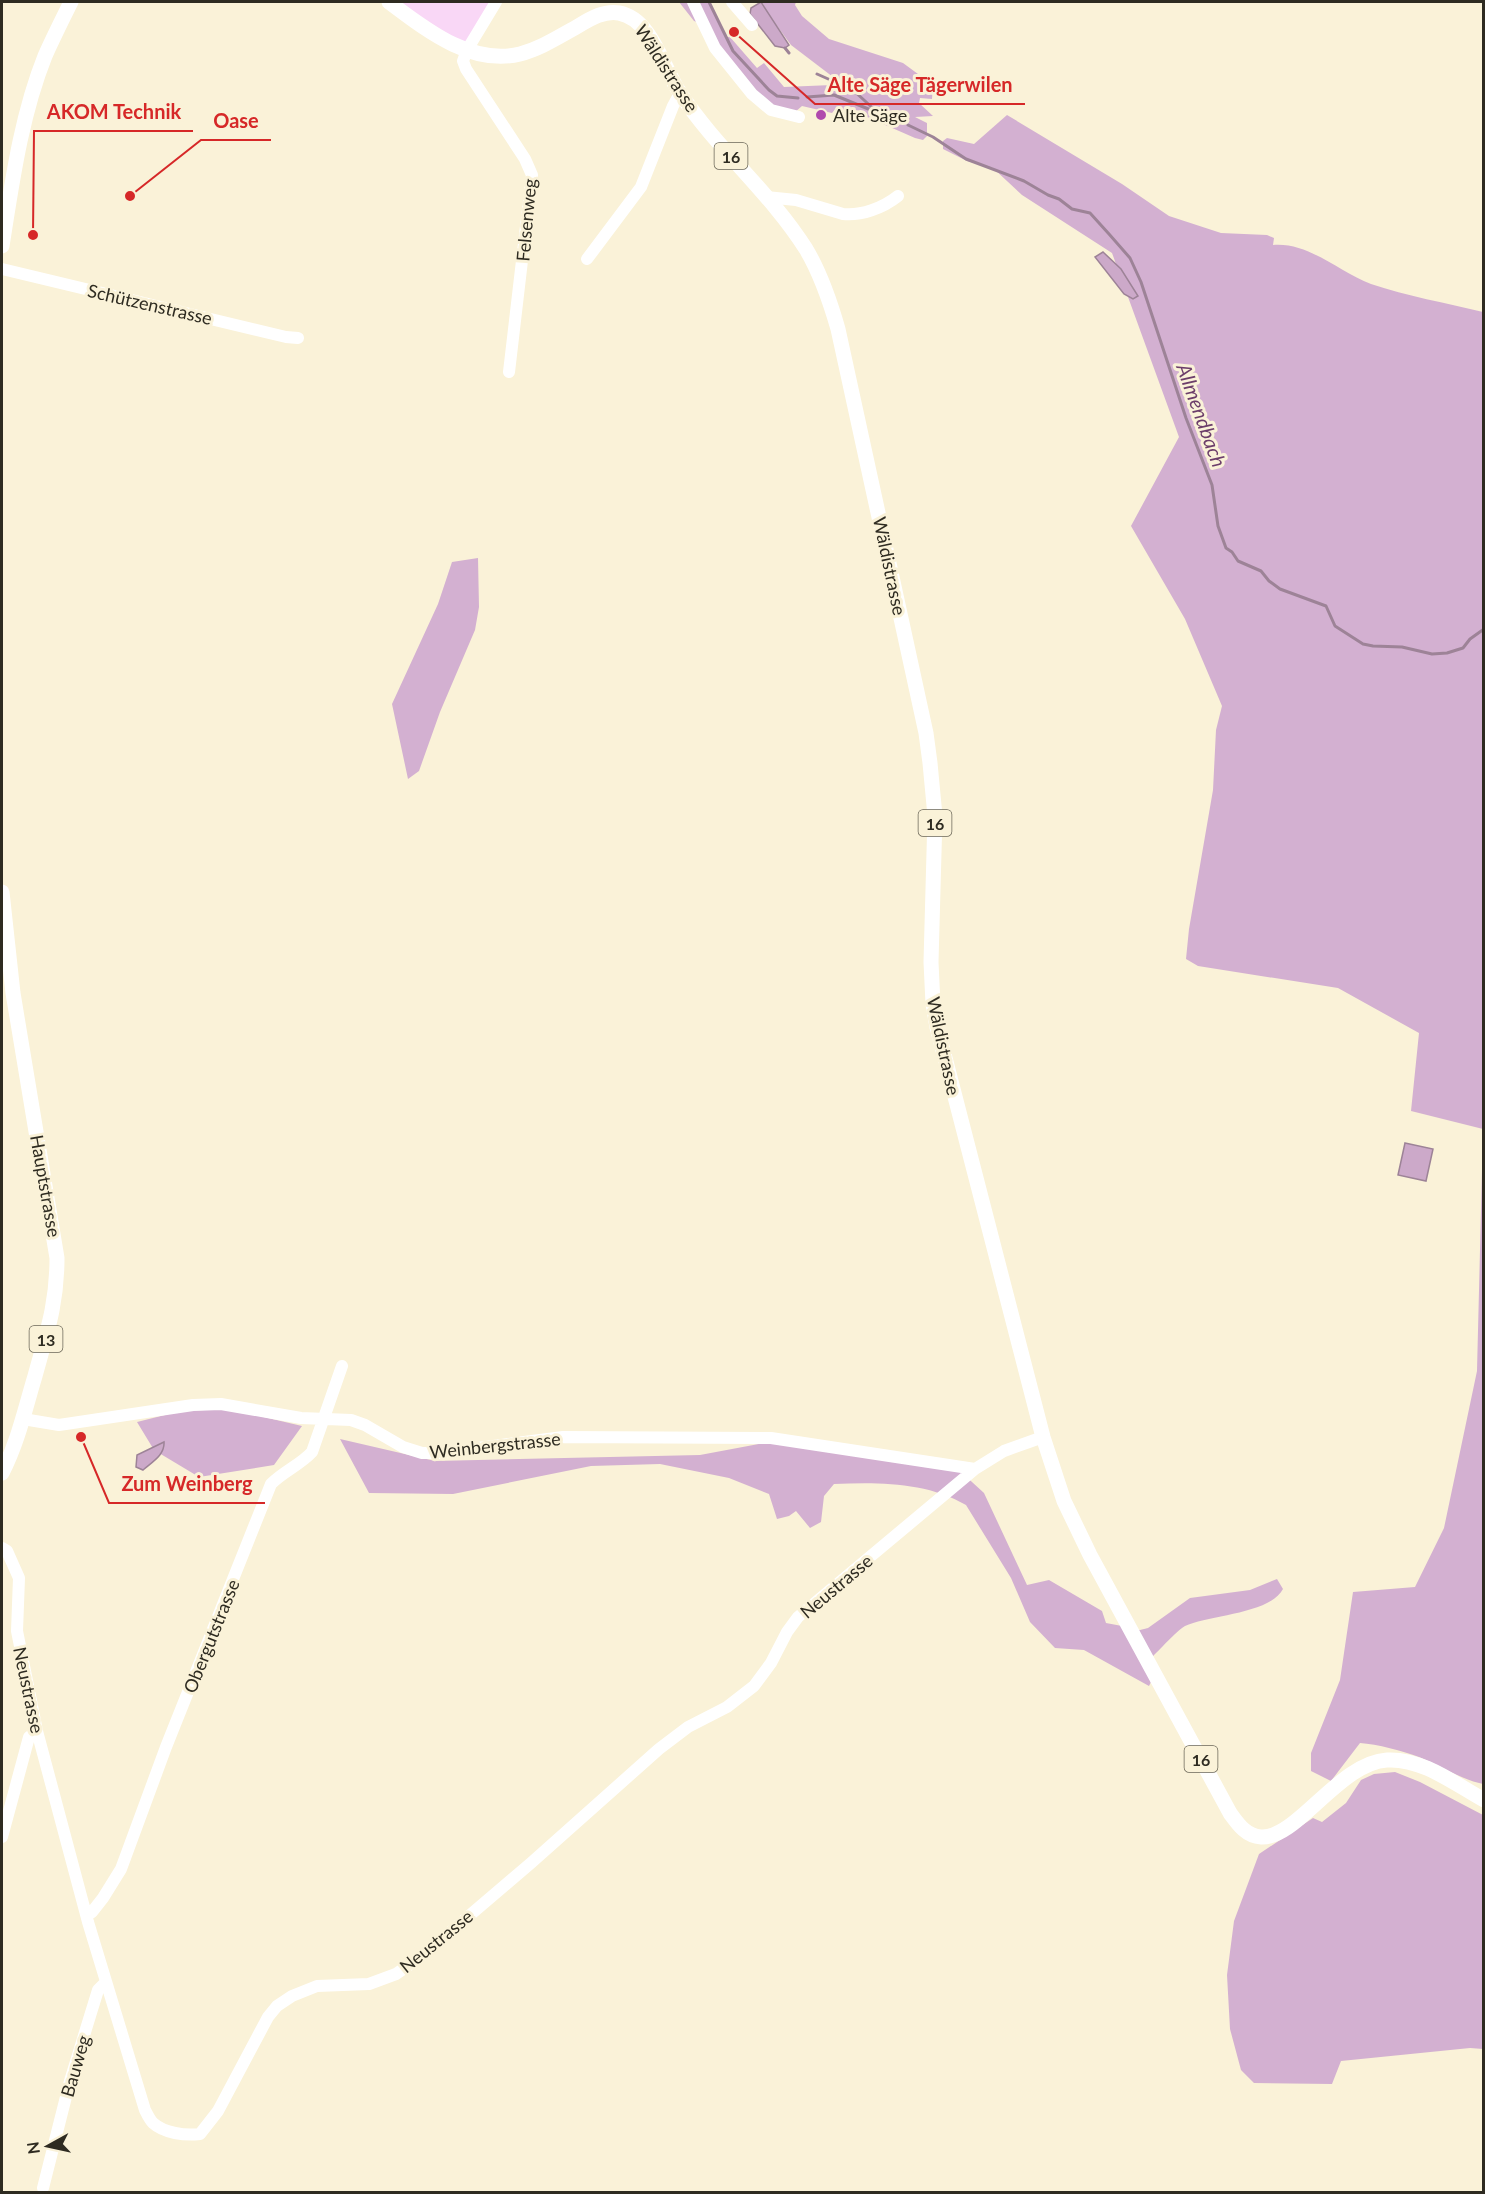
<svg xmlns="http://www.w3.org/2000/svg" width="1485" height="2194" viewBox="0 0 1485 2194" font-family="Lato,sans-serif">
<style>
.green{fill:#f9d7f6}
.forest{fill:#d3b0d1}
.water{fill:#cca9c9;stroke:#9d8397;stroke-width:1.5}
.lines{fill:none;stroke-linecap:round;stroke-linejoin:round}
.stream{stroke:#9d8397;stroke-width:3}
.minor{stroke:#fff;stroke-width:12}
.major{stroke:#fff;stroke-width:15}
.poi-dot{fill:#b049ad;stroke:#faf2d8;stroke-width:2}
.labels{text-anchor:middle;dominant-baseline:central;stroke-width:6;stroke-linejoin:round;paint-order:stroke}
.shield{fill:#faf2d8;stroke:#6b6758;stroke-width:1.5}
.shield-label{font-size:16px;font-weight:bold;fill:#2e2b21}
.street-label{font-size:18px;fill:#2e2b21;stroke:#faf2d8}
.poi-label{font-size:18px;fill:#2e2b21;stroke:#faf2d8;text-anchor:start}
.water-label{font-size:20px;font-style:italic;fill:#6c3e6a;stroke:#faf2d8}
.leader{fill:none;stroke:#d62828;stroke-width:2}
.callout-dot{fill:#d62828;stroke:#faf2d8;stroke-width:2}
.callout-label{font-size:20px;text-anchor:middle;font-weight:bold;fill:#d62828;stroke:#faf2d8;stroke-width:6;stroke-linejoin:round;paint-order:stroke}
</style>
<rect width="100%" height="100%" fill="#faf2d8"/>
<path class="green" d="M398 2H490L466 42H460Z"/>
<path class="forest" d="M679 2H709L726 37H730L757 68 764 63 784 87 832 85 833 77 791 45 769 15 762 2H796L795 5 802 16 829 39 903 63 933 85 932 99 920 98 919 103 933 116 915 117 927 123V136L923 140 915 138 858 113 836 108 832 113 802 106 794 113 773 106 754 93 700 23 694 21Z
M1007 115 1122 184 1169 216 1221 233 1267 235 1274 238 1273 245C1309 242 1339 272 1371 284 1407 296 1446 303 1483 312V1784C1460 1779 1441 1766 1419 1757 1403 1751 1377 1744 1360 1743L1331 1781 1311 1771V1753L1340 1680 1353 1592 1415 1587 1444 1528 1477 1371 1483 1129 1411 1111 1419 1033 1338 988 1198 966 1186 959 1189 929 1213 790 1216 730 1222 706 1185 619 1131 526 1179 437 1112 253 1022 195 993 168 967 161 943 149V141L947 138 974 144Z
M478 558 479 607 475 630 440 712 419 771 408 779 392 704 438 604 452 562Z
M229 1409 302 1426 274 1465 199 1477 154 1450 137 1422 181 1411Z
M340 1439 435 1461 700 1455 769 1442 960 1471 984 1493 1027 1585 1049 1580 1102 1611 1106 1623 1122 1626 1151 1682 1149 1686 1084 1650 1055 1648 1030 1622 1011 1578 966 1505C927 1482 878 1482 834 1484L824 1496 821 1522 810 1528 796 1511 789 1516 777 1519 769 1494 729 1478 660 1464 591 1466 453 1494 369 1493Z
M1277 1579 1283 1589C1270 1614 1208 1615 1185 1626 1175 1632 1160 1650 1151 1658L1136 1631 1148 1628 1190 1598 1250 1590Z
M1395 1772 1420 1782 1483 1815V2049L1470 2048 1341 2061 1332 2084 1254 2083 1241 2070 1230 2029 1227 1975 1234 1921 1259 1854 1313 1818 1322 1822 1346 1803 1361 1780 1374 1774Z"/>
<path class="water" d="M761 2 789 45 785 48 775 46 750 14 751 8Z
M1103 252 1121 269 1138 296 1133 299 1124 294 1095 257Z
M1405 1143 1433 1149 1426 1181 1398 1175Z
M164 1442C165 1455 152 1462 143 1470L136 1467 137 1455Z"/>
<g class="lines">
<path class="stream" d="M709 2 733 51 769 90 777 96 798 98
M785 48 789 53
M817 74 853 90 877 112
M807 97 834 95 888 117H896L901 120
M908 125 933 137 966 159 1024 181 1048 195 1059 199 1072 209 1090 213 1109 234 1130 258 1141 282 1186 418 1212 485 1218 526 1226 548 1232 552 1238 561 1261 571 1269 581 1280 589 1326 606 1335 626 1363 644 1373 646 1402 647 1432 654 1447 653 1463 648 1470 639 1484 629"/>
<path class="minor" d="M496 2 467 50 463 61 466 69 525 159 532 175 509 372
M693 2 715 48 752 94 771 110 799 117
M732 2 752 25
M766 197 796 200 843 214C861 216 883 208 898 196
M587 259 641 187 673 106 680 93
M2 269 286 337 298 338
M23 1419 59 1425 193 1405 221 1404 301 1418 351 1420 365 1425 403 1447 422 1453H440L563 1437 771 1438 975 1469
M2 1548 7 1551 19 1578 17 1631 37 1731 88 1922 145 2110C147 2114 150 2120 153 2123 164 2133 185 2136 200 2134L218 2111 268 2017 277 2006 292 1996 317 1986 369 1984 396 1974 422 1956 531 1863 659 1749 688 1727 727 1707 754 1686 771 1663 787 1632 798 1617 975 1469 1004 1451 1043 1437
M2 1837 29 1737 37 1731
M87 1915 92 1912 103 1898 121 1869 166 1747 271 1484C284 1471 300 1465 312 1452L342 1366
M43 2188 70 2081 98 1990 105 1983"/>
<path class="major" d="M389 2C425 29 471 66 520 54 539 49 555 39 573 29 587 21 602 10 619 13 652 19 663 68 680 93 717 149 770 192 806 249 821 274 830 301 838 329L926 733 930 763 935 816 931 962 933 1004 937 1027 1043 1437 1064 1501 1090 1555 1230 1813C1238 1824 1246 1836 1261 1837 1297 1839 1339 1763 1387 1760 1422 1758 1455 1784 1484 1800
M2 246C12 183 21 116 45 56 53 38 62 20 71 2
M2 892 13 993 57 1258C57 1304 47 1332 35 1376 25 1409 18 1442 2 1473"/>
</g>
<circle class="poi-dot" cx="821" cy="115" r="6"/>
<g class="labels">
<g class="shield">
<rect x="714.5" y="143" width="33" height="26" rx="4.5"/>
<rect x="918.5" y="810" width="33" height="26" rx="4.5"/>
<rect x="29.5" y="1326" width="33" height="26" rx="4.5"/>
<rect x="1184.5" y="1746" width="33" height="26" rx="4.5"/>
</g>
<g class="shield-label">
<text x="731" y="156">16</text>
<text x="935" y="823">16</text>
<text x="46" y="1339">13</text>
<text x="1201" y="1759">16</text>
</g>
<g class="street-label">
<text transform="translate(667 68) rotate(57)">Wäldistrasse</text>
<text transform="translate(526 220) rotate(-85)">Felsenweg</text>
<text transform="translate(150 304) rotate(13)">Schützenstrasse</text>
<text transform="translate(890 566) rotate(78)">Wäldistrasse</text>
<text transform="translate(944 1046) rotate(78)">Wäldistrasse</text>
<text transform="translate(46 1186) rotate(80)">Hauptstrasse</text>
<text transform="translate(495 1445) rotate(-6)">Weinbergstrasse</text>
<text transform="translate(836 1586) rotate(-40)">Neustrasse</text>
<text transform="translate(211 1636) rotate(-68)">Obergutstrasse</text>
<text transform="translate(29 1690) rotate(78)">Neustrasse</text>
<text transform="translate(436 1941) rotate(-39)">Neustrasse</text>
<text transform="translate(75 2066) rotate(-74)">Bauweg</text>
</g>
<g class="poi-label">
<text x="833" y="115">Alte Säge</text>
</g>
<g class="water-label">
<text transform="translate(1202 415) rotate(70)">Allmendbach</text>
</g>
</g>
<path class="leader" d="M734 32L815 104H1025M33 235L34 131H193M130 196L201 140H271M81 1437L109 1503H265"/>
<g class="callout-dot">
<circle cx="734" cy="32" r="6"/>
<circle cx="33" cy="235" r="6"/>
<circle cx="130" cy="196" r="6"/>
<circle cx="81" cy="1437" r="6"/>
</g>
<g class="callout-label">
<text x="920" y="92">Alte Säge Tägerwilen</text>
<text x="114" y="119">AKOM Technik</text>
<text x="236" y="128">Oase</text>
<text x="187" y="1491">Zum Weinberg</text>
</g>
<rect width="1485" height="2194" fill="none" stroke="#2e2b21" stroke-width="6"/>
<g transform="translate(48 2146) rotate(262)" stroke="#faf2d8" stroke-width="4.5" paint-order="stroke">
<path d="M0-4.5L10 22L0 15L-10 22Z" fill="#2e2b21"/>
<text y="-9" font-size="16" font-weight="bold" text-anchor="middle" fill="#2e2b21">N</text>
</g>
</svg>
